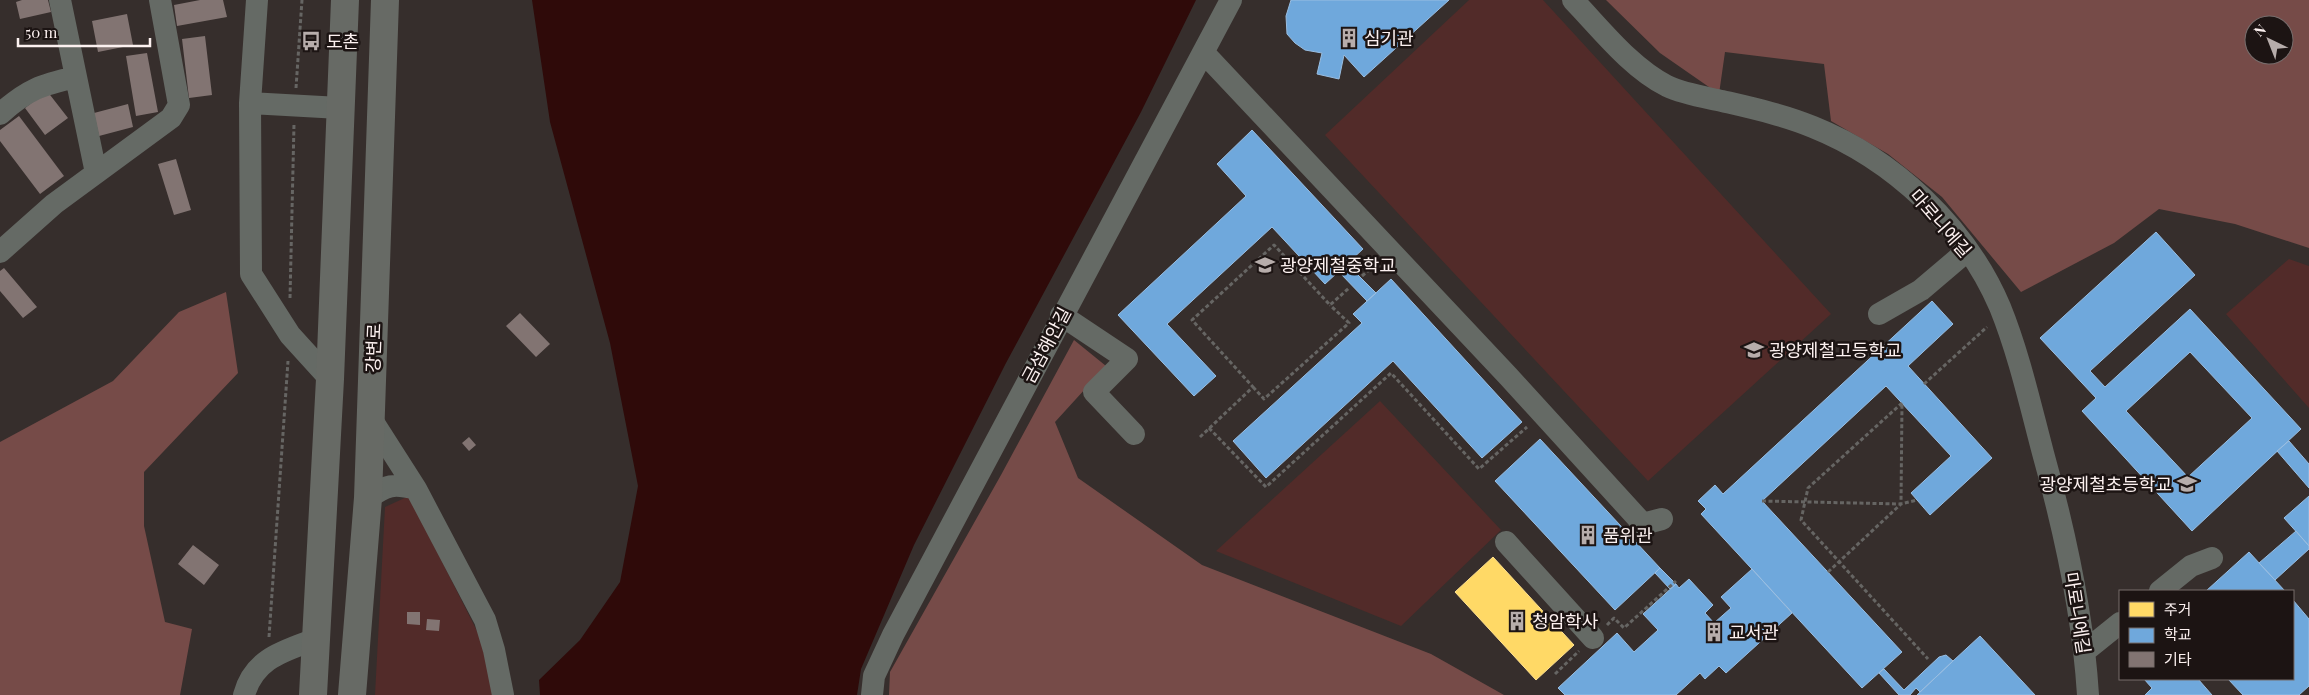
<svg xmlns="http://www.w3.org/2000/svg" width="2309" height="695" viewBox="0 0 2309 695" font-family="'Playfair Display','Noto Sans KR',serif">
<style>
.green{fill:#522b29}
.forest{fill:#764b48;fill-rule:evenodd}
.water{fill:#2f0a09}
.homes{fill:#ffd966;stroke:#fee08f}
.schools{fill:#6fa8dc;stroke:#99bee2;fill-rule:evenodd}
.building{fill:#827472}
.lines{fill:none;stroke-linecap:round;stroke-linejoin:round}
.path{stroke:#666563;stroke-width:3;stroke-dasharray:4 2.5;stroke-linecap:butt}
.minor{stroke:#656a65;stroke-width:22}
.major{stroke:#676a65;stroke-width:28}
.labels{text-anchor:middle;dominant-baseline:central;stroke-width:5;stroke-linejoin:round;paint-order:stroke}
.poi-label{font-size:18px;fill:#fcf1f0;stroke:#1c1413;text-anchor:start}
.street-label{font-size:18px;fill:#fcf1f0;stroke:#1c1413}
</style>
<rect width="100%" height="100%" fill="#362e2c"/>
<path class="green" d="M1469 0H1543L1831 314 1648 481 1325 135Z
M2289 259 2309 266V408L2226 314Z
M1380 401 1501 530 1401 626 1216 551Z
M409 496 484 645 496 695H375L385 507Z"/>
<path class="forest" d="M1606 0H2309V248L2235 224 2159 209 2114 243 2021 292 1942 197 1888 154 1831 121 1824 64 1725 52 1719 94 1660 53ZM2254 25H2284V55H2254Z
M226 292 238 373 144 472V526L165 622 192 629 180 695H0V442L113 381 179 312Z
M1074 340 1106 366 1055 422 1078 478 1202 565 1431 654 1504 695H889L890 672 1001 475Z"/>
<path class="water" d="M532 0H1196L1141 112 1006 363 914 545 861 669 857 695H540L539 680 580 640 620 582 638 486 610 343 550 122Z"/>
<path class="homes" d="M1493 557 1574 645 1536 680 1455 592Z"/>
<path class="schools" d="M1291 0H1449L1364 77 1344 55 1339 79 1317 74 1322 53 1305 50 1295 43 1287 34 1286 16Z
M1252 130 1363 249 1325 284 1272 227 1167 324 1216 376 1194 396 1118 315 1246 196 1217 164Z
M2156 232 2195 275 2090 371 2105 387 2190 309 2301 429 2192 531 2082 411 2096 398 2040 338ZM2190 352 2252 418 2188 477 2126 411Z
M1347 264 1376 293 1367 301 1339 272Z
M1391 279 1522 422 1482 458 1393 361 1266 478 1233 441 1362 323 1353 314Z
M1932 301 1953 324 1908 366 1992 458 1930 515 1911 493 1951 456 1886 386 1762 501 1902 652 1862 688 1701 514 1706 509 1698 501 1715 485 1723 494Z
M1540 439 1660 568 1615 610 1495 481Z
M2289 441 2309 464V488L2277 451Z
M2309 496V546L2284 518Z
M2296 531 2309 546V549L2275 580 2259 563Z
M2249 552 2285 591H2206Z
M1660 568 1676 584 1670 589 1655 573Z
M1752 569 1792 613 1726 673 1719 666 1705 679 1700 673 1676 695H1565L1558 688 1617 633 1634 652 1658 630 1643 614 1676 584 1679 588 1689 579 1713 605 1705 613 1714 623 1731 608 1721 597Z
M2293 600 2309 619V686L2299 695H2243L2228 679H2293Z
M1980 636 2035 695H1917L1953 661Z
M1946 655 1953 661 1920 692 1916 688 1910 695H1899L1879 673 1884 669 1904 690 1939 657Z
M2144 679H2198L2212 695H2145L2152 688Z"/>
<path class="building" d="M22 0H48L51 12 20 19 16 2Z
M200 0H223L227 17 177 26 174 5Z
M127 14 133 45 98 52 92 21Z
M205 36 212 95 189 98 182 39Z
M147 53 158 112 136 116 126 56Z
M47 91 68 118 45 135 25 108Z
M128 104 133 127 99 136 94 113Z
M19 116 64 176 40 194 0 141V130Z
M176 159 191 210 174 215 158 164Z
M4 268 37 307 23 318 0 291V271Z
M520 313 550 344 536 357 506 326Z
M469 437 476 445 469 451 462 443Z
M193 545 219 565 204 585 178 564Z
M407 612H420V625L407 624Z
M427 619 440 620 439 631 426 630Z"/>
<g class="lines">
<path class="path" d="M296 88 302 0
M1362 276 1377 263
M290 298 294 124
M1924 384 1987 327
M1253 387 1264 399 1349 323 1330 305
M1902 403 1808 488 1801 520 1928 659
M1209 428 1266 487 1391 373 1479 469 1527 427
M1200 437 1253 387 1192 320 1274 245 1330 305 1349 288
M1762 501 1901 504 1917 500
M1828 572 1901 504 1902 403
M1607 625 1614 618 1624 628 1676 581
M269 637 288 361
M1555 674 1579 651"/>
<path class="minor" d="M60 0 96 173
M257 0 250 103 251 274 290 335 330 379
M1573 0C1601 29 1630 67 1667 86 1684 94 1704 97 1722 101 1752 108 1784 115 1813 127 1893 159 1966 227 2000 307 2019 354 2030 404 2043 453 2065 532 2083 613 2088 695
M1204 53 1508 376 1643 524 1662 519
M250 103 340 108
M0 114C28 89 41 85 76 77
M0 252 54 204 171 118 179 105 160 0
M1879 314 1921 290 1968 250
M1061 315 1127 359 1094 392 1134 434
M370 417 416 489 485 620 494 650 503 695
M368 498C387 485 393 483 416 489
M1506 542 1593 638
M2160 591 2191 566 2212 558
M2084 652 2120 623
M244 695C254 658 284 651 316 639
M872 695 874 676 893 635 1231 0"/>
<path class="major" d="M313 695 330 379 345 0
M352 695 368 498 385 0"/>
</g>
<defs>
<symbol id="building-bare" viewBox="-9 -9 18 18"><path d="M-4-6H4V6H1V3H-1V6H-4ZM-2.5-4.3h1.7v1.8h-1.7ZM.8-4.3h1.7v1.8H.8ZM-2.5-1h1.7V.8h-1.7ZM.8-1h1.7V.8H.8Z" fill="#b7adab" stroke="#1c1413" stroke-width="2.5" paint-order="stroke"/></symbol>
<symbol id="bus-bare" viewBox="-9 -9 18 18"><path d="M-5-6H5V4H4V6H2V4H-2V6H-4V4H-5ZM-3.5-4V0h7V-4ZM-3.5 1.2v1.5H-2V1.2ZM2 1.2v1.5H3.5V1.2Z" fill="#b7adab" stroke="#1c1413" stroke-width="2.5" paint-order="stroke"/></symbol>
<symbol id="school-bare" viewBox="-9 -9 18 18"><path d="M0-5L7-2L0 1L-7-2ZM-4 1L0 2.5L4 1V4Q0 6-4 4Z" fill="#b7adab" stroke="#1c1413" stroke-width="2.5" paint-order="stroke"/></symbol>
</defs>
<g fill-rule="evenodd">
<use href="#building-bare" x="1335" y="24" width="28" height="28"/>
<use href="#bus-bare" x="297" y="27" width="28" height="28"/>
<use href="#school-bare" x="1251" y="251" width="28" height="28"/>
<use href="#school-bare" x="1740" y="336" width="28" height="28"/>
<use href="#school-bare" x="2173" y="470" width="28" height="28"/>
<use href="#building-bare" x="1574" y="521" width="28" height="28"/>
<use href="#building-bare" x="1503" y="607" width="28" height="28"/>
<use href="#building-bare" x="1700" y="618" width="28" height="28"/>
</g>
<g class="labels">
<g class="poi-label">
<text x="1364" y="38">심기관</text>
<text x="326" y="41">도촌</text>
<text x="1280" y="265">광양제철중학교</text>
<text x="1769" y="350">광양제철고등학교</text>
<text x="2172" y="484" text-anchor="end">광양제철초등학교</text>
<text x="1603" y="535">품위관</text>
<text x="1532" y="621">청암학사</text>
<text x="1729" y="632">교서관</text>
</g>
<g class="street-label">
<text transform="translate(1941 223) rotate(49)">마로니에길</text>
<text transform="translate(1046 345) rotate(-62)">금섬해안길</text>
<text transform="translate(373 348) rotate(-88)">강변로</text>
<text transform="translate(2078 613) rotate(81)">마로니에길</text>
</g>
</g>
<rect x="2119" y="590" width="175" height="90" fill="#1c1413" stroke="#766c6b"/>
<rect x="2129" y="602" width="25" height="15" fill="#ffd966" stroke="#766c6b"/>
<text x="2164" y="615" font-size="15" fill="#fcf1f0">주거</text>
<rect x="2129" y="628" width="25" height="15" fill="#6fa8dc" stroke="#766c6b"/>
<text x="2164" y="640" font-size="15" fill="#fcf1f0">학교</text>
<rect x="2129" y="652" width="25" height="15" fill="#827472" stroke="#766c6b"/>
<text x="2164" y="665" font-size="15" fill="#fcf1f0">기타</text>
<g transform="translate(2269 40) rotate(317)"><circle r="24" fill="#1c1413" stroke="#766c6b"/>
<path d="M0-4L9 19L0 12L-9 19Z" fill="#b7adab"/>
<text y="-8" font-size="14" font-weight="bold" text-anchor="middle" fill="#fcf1f0">N</text>
</g>
<path d="M18 38v8h132v-8" fill="none" stroke="#fcf1f0" stroke-width="2.5"/>
<text x="25" y="38" font-size="15" fill="#fcf1f0" stroke="#1c1413" stroke-width="4" paint-order="stroke">50 m</text>
</svg>
